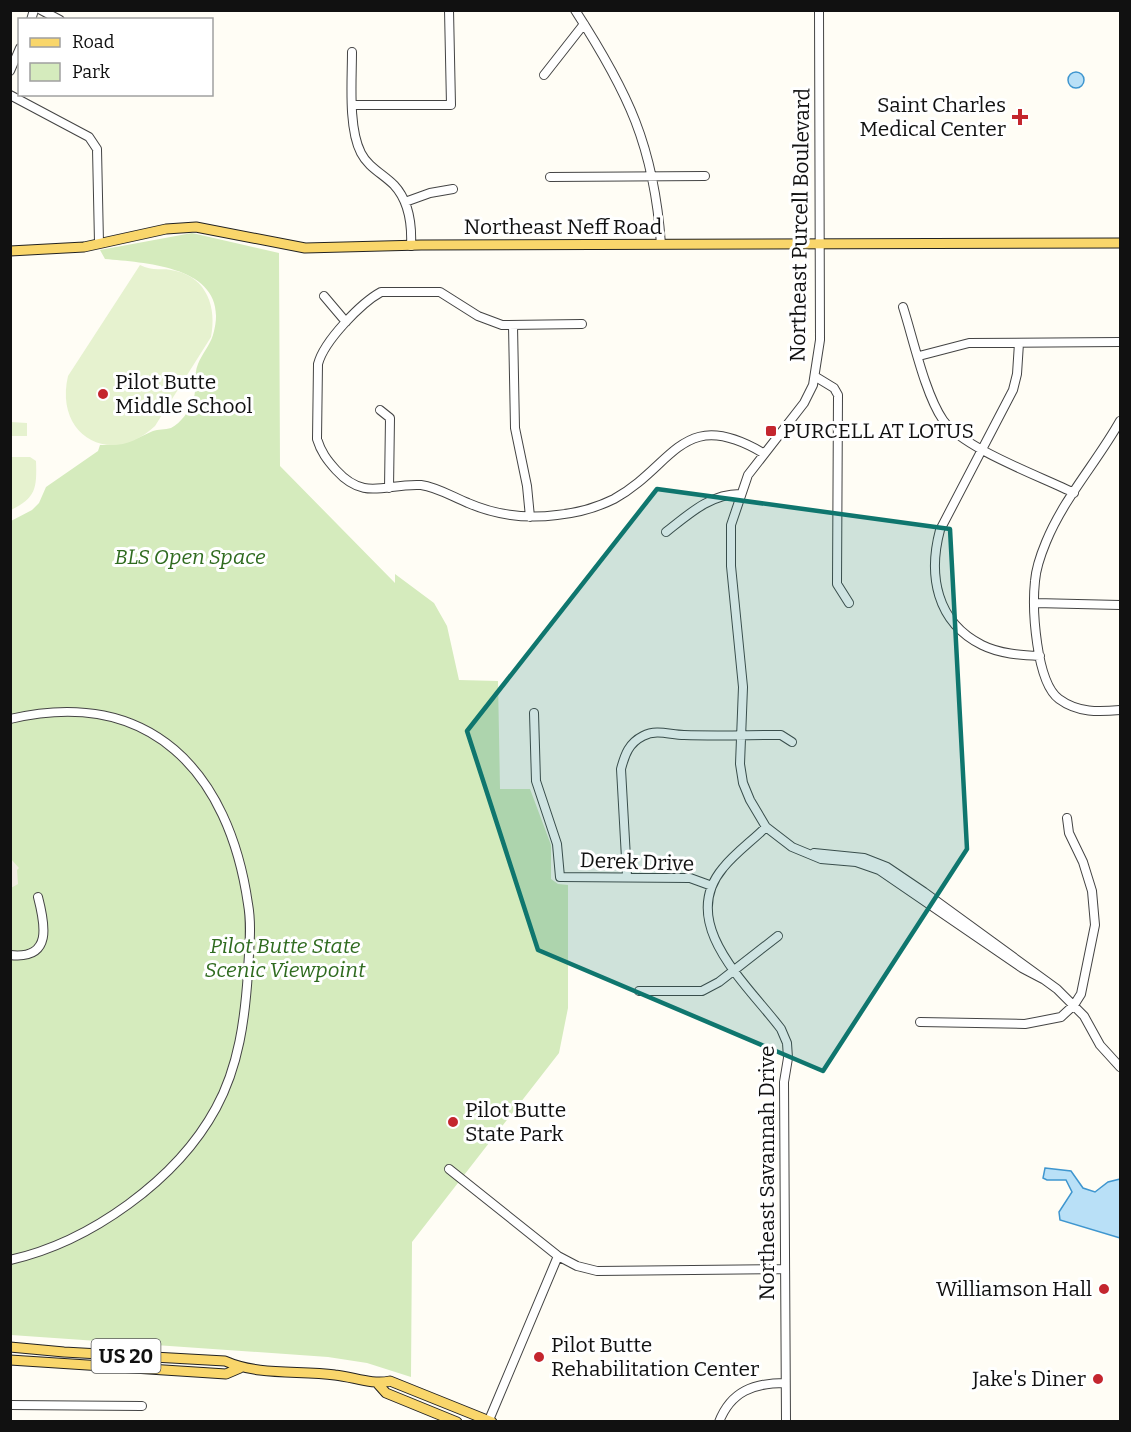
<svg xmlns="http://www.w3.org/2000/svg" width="1131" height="1432" viewBox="0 0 1131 1432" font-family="Bitter,serif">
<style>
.green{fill:#d5ebbd}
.pitch{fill:#e6f2cf}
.plaza{fill:#f1ede2}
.water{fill:#b9e0f7;stroke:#3f96cf;stroke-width:1.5}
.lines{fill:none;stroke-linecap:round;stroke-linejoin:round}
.minor-casing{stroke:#444;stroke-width:10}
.major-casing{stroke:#222;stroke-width:11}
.minor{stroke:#fff;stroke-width:8}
.major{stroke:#f9d66b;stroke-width:9}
.marked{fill:#0f766e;fill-opacity:0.2;stroke:#0f766e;stroke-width:4.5;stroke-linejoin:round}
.poi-dot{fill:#c4262e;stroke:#fff;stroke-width:2}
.labels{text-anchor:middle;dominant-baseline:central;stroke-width:6;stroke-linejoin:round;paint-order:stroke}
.shield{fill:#fff;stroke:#585858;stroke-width:1.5}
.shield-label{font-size:20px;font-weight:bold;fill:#111}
.poi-label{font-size:21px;fill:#111;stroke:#fff;text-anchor:start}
.street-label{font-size:21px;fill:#111;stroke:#fff}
.park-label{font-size:21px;font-style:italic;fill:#2f6b1f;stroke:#fff}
</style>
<rect width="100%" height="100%" fill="#fffdf5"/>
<path class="green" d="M192 233 279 253 280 466 395 583V574L434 603 447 626 459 680 498 681 500 789H530L551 845V879L558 884 568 885V1008L559 1053 412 1242 411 1377 367 1363 328 1357 11 1335V521L32 510 39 503 46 487 98 451 100 445C125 445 131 441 153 431 158 429 165 430 171 428 181 423 190 410 193 400 198 387 193 375 198 364 202 354 210 345 213 335 233 267 149 263 105 259L100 250Z"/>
<path class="pitch" d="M140 265C153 272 162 267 176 271 207 278 217 308 211 337L155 426C111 468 54 436 68 376Z
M11 422 27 423V436H11Z
M11 457H30L36 461C37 488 36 498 11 510Z"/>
<path class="plaza" d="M10 858 19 868 17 870 18 884 11 888Z"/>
<path class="water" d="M1068 80a8 8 0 1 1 16 0a8 8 0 1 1-16 0Z
M1045 1168 1071 1171 1083 1188 1095 1192 1108 1182 1120 1179V1238L1060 1220 1059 1212 1072 1192 1066 1180H1047L1043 1178Z"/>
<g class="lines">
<defs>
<path id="minor" d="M41 10 60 20
M575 10C628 92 654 146 661 244
M819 10 820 340 813 385 804 403 748 475 731 525V566L743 687 740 764 743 783 750 800 766 827 792 847 821 859 856 862 879 870 1022 968 1043 979
M31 20 34 10
M352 52C352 80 348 128 361 153 368 167 383 174 394 185 409 201 412 225 411 246
M10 71 20 48
M544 75 584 24
M10 95 89 137 97 149 99 243
M353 105H451L449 10
M550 177 705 176
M405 202 430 193 453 189
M324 296 346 322
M903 307C913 338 925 394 943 420 964 449 1040 476 1074 493
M582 324 502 325 478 316 440 292H381C361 303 324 341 318 364L317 439C321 452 327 460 336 470 365 502 385 483 421 485 437 487 453 497 468 503 496 515 527 519 557 515 577 513 596 508 614 499 674 466 682 405 763 453
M513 326 515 428 527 486 530 517
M1019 343 1017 374 1013 390 940 530C928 575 936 622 982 645 1000 654 1021 655 1040 656
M919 356 969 343 1120 342
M816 377 834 388 838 395 837 584 849 603
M380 410 390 418 389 488
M1120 421C1097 462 1064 498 1046 542 1041 554 1036 568 1035 581 1032 609 1036 682 1059 699 1078 713 1099 712 1120 710
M666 532C689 514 710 494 740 494
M1035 603 1120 605
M534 713 536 781 557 844 560 877 690 878 712 886
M10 719C150 686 229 772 248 904 252 926 249 949 248 972 245 1018 239 1066 216 1108 177 1180 90 1242 10 1260
M766 827C752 841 735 853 723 868 676 924 749 986 781 1029L787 1043 788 1058 784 1082 786 1422
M814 853 864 858 887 867 924 892 1057 989 1084 1016 1100 1045 1120 1067
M627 876 621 769C625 754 629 743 643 736 657 729 670 735 684 735 716 736 749 735 781 735L792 742
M10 955C53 960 45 924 38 897
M639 991H702L719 982 778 936
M920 1022 1025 1024 1061 1017 1074 1005 1081 994 1095 925 1092 891 1083 862 1069 833 1067 818
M449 1169 558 1256 577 1266 597 1271 785 1269
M10 1405 142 1406
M489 1420 558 1256
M719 1422C731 1391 754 1383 785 1383"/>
<path id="major" d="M10 251 84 247 166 229 196 227 305 248 421 245 1120 243
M10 1347 64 1352 225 1361C259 1376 299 1370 335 1375 354 1377 372 1385 390 1381L492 1422
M10 1360 226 1374 240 1368
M378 1384 386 1393 457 1422"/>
</defs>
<use href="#minor" class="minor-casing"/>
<use href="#major" class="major-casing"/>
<use href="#minor" class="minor"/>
<use href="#major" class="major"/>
</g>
<path class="marked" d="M657 489 950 529 967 849 823 1071 538 950 467 731Z"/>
<g class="poi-dot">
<path d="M1017 108h6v6h6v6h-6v6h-6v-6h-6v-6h6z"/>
<circle cx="103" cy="394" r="6"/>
<rect x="765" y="425" width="12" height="12" rx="3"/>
<circle cx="453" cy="1122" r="6"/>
<circle cx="1104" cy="1289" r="6"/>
<circle cx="539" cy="1357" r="6"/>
<circle cx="1098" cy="1379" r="6"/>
</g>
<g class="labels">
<rect class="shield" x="91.5" y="1339" width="69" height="34" rx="4.5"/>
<g class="shield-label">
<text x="126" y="1356">US 20</text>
</g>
<g class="poi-label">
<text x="1006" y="105" text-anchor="end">Saint Charles<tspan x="1006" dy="24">Medical Center</tspan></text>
<text x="115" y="382">Pilot Butte<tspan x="115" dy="24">Middle School</tspan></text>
<text x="783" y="431">PURCELL AT LOTUS</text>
<text x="465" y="1110">Pilot Butte<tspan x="465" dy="24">State Park</tspan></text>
<text x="1092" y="1289" text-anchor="end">Williamson Hall</text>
<text x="551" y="1345">Pilot Butte<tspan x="551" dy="24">Rehabilitation Center</tspan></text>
<text x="1086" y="1379" text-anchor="end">Jake's Diner</text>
</g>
<g class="street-label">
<text transform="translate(800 225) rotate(-89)">Northeast Purcell Boulevard</text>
<text x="563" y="227">Northeast Neff Road</text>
<text transform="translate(637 862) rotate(2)">Derek Drive</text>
<text transform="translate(767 1173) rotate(-90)">Northeast Savannah Drive</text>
</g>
<g class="park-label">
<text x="190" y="557">BLS Open Space</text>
<text x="285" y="946">Pilot Butte State<tspan x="285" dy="24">Scenic Viewpoint</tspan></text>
</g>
</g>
<rect width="1131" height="1432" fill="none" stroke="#111111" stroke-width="24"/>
<rect x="18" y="18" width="195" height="78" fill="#ffffff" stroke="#a0a0a0" stroke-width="1.5"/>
<rect x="30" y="38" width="30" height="9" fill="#f9d66b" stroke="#a0a0a0" stroke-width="1.5"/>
<text x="72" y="48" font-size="18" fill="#111111">Road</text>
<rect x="30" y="63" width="30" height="18" fill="#d5ebbd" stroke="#a0a0a0" stroke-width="1.5"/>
<text x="72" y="78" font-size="18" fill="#111111">Park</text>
</svg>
